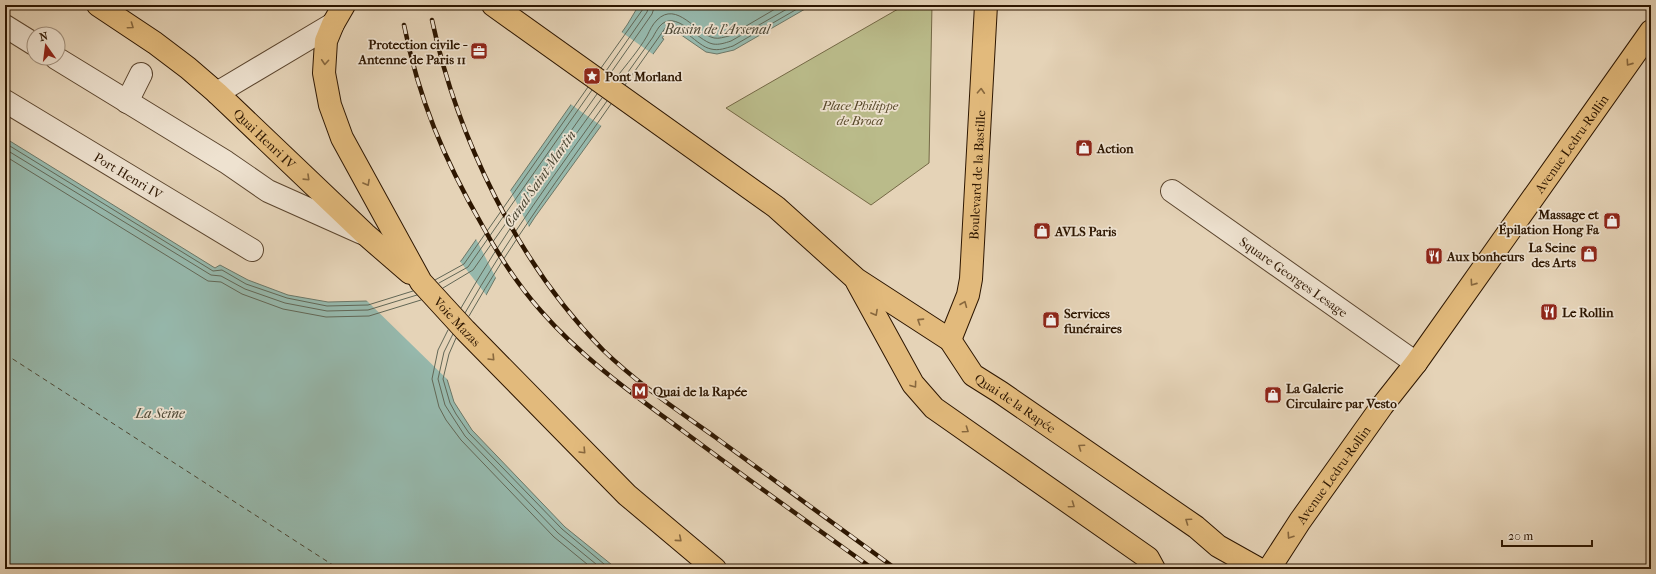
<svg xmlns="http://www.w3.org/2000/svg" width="1656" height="574" viewBox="0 0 1656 574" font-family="'IM FELL French Canon',serif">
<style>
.green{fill:#babb8a;stroke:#746845}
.water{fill:#96b8ac;stroke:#6c7767}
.pier{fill:#e5d3b7}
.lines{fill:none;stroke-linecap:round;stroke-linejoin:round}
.shore{stroke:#626756;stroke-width:1}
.ferry{stroke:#4c4734;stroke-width:1;stroke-dasharray:5 4;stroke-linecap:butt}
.minor-casing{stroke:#5b452e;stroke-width:24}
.major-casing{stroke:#2d1600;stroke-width:24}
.minor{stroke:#eee2d0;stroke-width:22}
.major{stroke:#e2ba7c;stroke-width:22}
.rail-casing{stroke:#2d1600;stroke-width:4.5}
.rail{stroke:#eee2d0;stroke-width:3;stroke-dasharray:9;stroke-linecap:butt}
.oneway{stroke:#88683e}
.labels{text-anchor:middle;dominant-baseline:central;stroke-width:3.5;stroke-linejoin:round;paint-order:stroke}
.poi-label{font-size:13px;font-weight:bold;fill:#2d1600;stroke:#eee2d0;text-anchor:start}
.park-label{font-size:13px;font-style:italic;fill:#574829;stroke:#eee2d0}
.street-label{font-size:13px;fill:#2d1600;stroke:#eee2d0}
.water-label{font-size:14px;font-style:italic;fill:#4c4734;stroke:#eee2d0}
</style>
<rect width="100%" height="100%" fill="#e5d3b7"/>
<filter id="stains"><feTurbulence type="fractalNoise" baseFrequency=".005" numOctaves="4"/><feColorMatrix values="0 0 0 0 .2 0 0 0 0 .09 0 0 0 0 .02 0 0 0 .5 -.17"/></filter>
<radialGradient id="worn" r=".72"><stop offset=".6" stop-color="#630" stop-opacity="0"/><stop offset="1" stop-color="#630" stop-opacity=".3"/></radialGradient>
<path class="green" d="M905 5H932L929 163 871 205 726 108Z"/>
<path class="water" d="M639 5H812L734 50 717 54 706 52 674 30H668L662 38 664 39 535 217 496 277 453 355 447 379 454 402 472 430 565 527 617 569H5V138L215 268 220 265 248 280 288 295 328 302 367 301 413 287 461 261 627 25Z"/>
<path class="pier" d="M620 31 654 55 603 127 569 103Z
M509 188 530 229 497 280 475 237Z
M459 260 487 296 467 331 455 355 449 379 450 382 365 299 412 285Z"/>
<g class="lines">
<path class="shore" d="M601 68 643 9 644 5
M606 71 647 12 649 5
M610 74 652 14 655 5
M616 78C626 65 639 50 647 36 650 30 652 25 657 20 677 0 696 34 714 38 719 39 724 37 729 36L782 5
M621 82 653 37C655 33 657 30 659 27 675 7 697 41 713 44 719 45 725 43 731 41L794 5
M625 85 666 27C682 22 696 46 711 49 719 51 726 48 733 46L804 5
M5 143 213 271 222 270 246 284 287 298 327 306 368 305 413 291
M5 149 211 275 221 276 245 289 285 303 327 311 368 310 417 295
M5 156 208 281 221 282 242 294 283 309 326 317 369 316 421 300
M435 280 464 264 588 87
M439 283 468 267 592 90
M443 288 473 270 597 94
M461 308C503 234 553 166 602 98
M465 313C507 239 558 170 607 101
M469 316C511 242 562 174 611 104
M448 330 438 350 432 379 439 407 446 420 461 440 554 537 593 569
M453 334 444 352 438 379 445 405 452 416 465 436 558 533 602 569
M456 338 449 354 443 379 450 403 456 414 469 433 562 529 610 569"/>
<path class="ferry" d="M5 354 339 569"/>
<defs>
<g id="minor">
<path d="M5 26 34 44"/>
<path d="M56 58 226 162 268 191 362 233"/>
<path d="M217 93 333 24"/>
<path id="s1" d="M5 101 252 250"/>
<path d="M127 102 141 74"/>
<path id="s2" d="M1172 191 1416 363"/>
</g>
<g id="major">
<path id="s3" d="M98 5 155 43 188 68 217 93 365 234 410 273"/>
<path id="s4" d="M344 5 333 24 326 41 324 73 330 105 342 138 421 282 465 330 627 495 715 569"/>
<path id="s5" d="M493 5 776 207 856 279 950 340 973 375 1000 392 1196 527 1218 546 1259 569"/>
<path d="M857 282 913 384 934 408 1148 558 1154 569"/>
<path id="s6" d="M950 340 968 295 971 279 986 5"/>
<path id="s7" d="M1269 569 1300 521 1382 406 1416 363 1651 31"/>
</g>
</defs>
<use href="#minor" class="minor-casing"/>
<use href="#major" class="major-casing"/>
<use href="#minor" class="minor"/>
<use href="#major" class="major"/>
<defs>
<path id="rail" d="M432 20C457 137 518 264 603 350 637 383 677 410 715 437 776 481 836 525 896 569
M404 25C419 100 444 159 482 225 499 256 518 285 541 311 582 358 633 394 683 431 746 478 809 523 873 569"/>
</defs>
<use href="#rail" class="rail-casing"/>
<use href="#rail" class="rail"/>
</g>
<defs><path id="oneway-chevron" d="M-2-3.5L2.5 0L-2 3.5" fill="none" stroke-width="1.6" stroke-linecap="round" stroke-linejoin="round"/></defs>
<g class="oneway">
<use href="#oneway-chevron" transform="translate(131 26) rotate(35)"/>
<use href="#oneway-chevron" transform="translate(325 62) rotate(94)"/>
<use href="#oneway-chevron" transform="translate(1629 63) rotate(125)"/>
<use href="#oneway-chevron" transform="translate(981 91) rotate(-87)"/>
<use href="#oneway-chevron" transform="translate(307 178) rotate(44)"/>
<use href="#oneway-chevron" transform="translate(367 183) rotate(61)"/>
<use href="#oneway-chevron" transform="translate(1473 283) rotate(125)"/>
<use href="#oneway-chevron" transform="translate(964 304) rotate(-68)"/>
<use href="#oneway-chevron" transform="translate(875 313) rotate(61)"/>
<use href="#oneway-chevron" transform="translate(920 321) rotate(-147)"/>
<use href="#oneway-chevron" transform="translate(492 358) rotate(46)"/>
<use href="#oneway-chevron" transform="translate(914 385) rotate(54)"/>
<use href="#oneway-chevron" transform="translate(966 430) rotate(35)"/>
<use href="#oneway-chevron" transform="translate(1081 447) rotate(-145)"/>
<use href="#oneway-chevron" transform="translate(583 451) rotate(46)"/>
<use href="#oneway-chevron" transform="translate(1072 505) rotate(35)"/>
<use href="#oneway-chevron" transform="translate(1188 521) rotate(-145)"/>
<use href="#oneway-chevron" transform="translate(1290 536) rotate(124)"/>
<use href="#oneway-chevron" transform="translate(679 539) rotate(40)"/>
</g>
<defs>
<symbol id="office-square" viewBox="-11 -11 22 22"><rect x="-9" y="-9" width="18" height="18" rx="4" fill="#8f2418" stroke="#eee2d0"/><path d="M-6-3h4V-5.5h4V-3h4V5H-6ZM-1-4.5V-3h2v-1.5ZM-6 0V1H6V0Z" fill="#fff"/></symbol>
<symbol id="sight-square" viewBox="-11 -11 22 22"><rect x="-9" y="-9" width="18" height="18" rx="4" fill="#8f2418" stroke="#eee2d0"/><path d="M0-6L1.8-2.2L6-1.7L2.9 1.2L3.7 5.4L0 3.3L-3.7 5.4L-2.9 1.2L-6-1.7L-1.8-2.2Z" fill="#fff"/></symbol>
<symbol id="shop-square" viewBox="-11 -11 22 22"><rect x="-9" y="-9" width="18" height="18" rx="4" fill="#8f2418" stroke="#eee2d0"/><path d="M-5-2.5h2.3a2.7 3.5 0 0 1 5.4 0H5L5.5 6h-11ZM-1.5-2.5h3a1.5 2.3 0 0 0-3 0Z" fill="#fff"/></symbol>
<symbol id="restaurant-square" viewBox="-11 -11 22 22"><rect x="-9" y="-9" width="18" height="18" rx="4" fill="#8f2418" stroke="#eee2d0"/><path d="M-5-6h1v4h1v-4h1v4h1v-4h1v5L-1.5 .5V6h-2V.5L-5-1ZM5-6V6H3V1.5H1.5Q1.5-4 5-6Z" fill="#fff"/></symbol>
<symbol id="metro-square" viewBox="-11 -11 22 22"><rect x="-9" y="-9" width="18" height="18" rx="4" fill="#8f2418" stroke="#eee2d0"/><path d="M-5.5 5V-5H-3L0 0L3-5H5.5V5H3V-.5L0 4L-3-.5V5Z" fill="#fff"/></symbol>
</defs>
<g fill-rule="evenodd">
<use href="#office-square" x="469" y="41" width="20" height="20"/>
<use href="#sight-square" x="582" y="66" width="20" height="20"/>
<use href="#shop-square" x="1074" y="138" width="20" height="20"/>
<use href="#shop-square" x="1602" y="211" width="20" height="20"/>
<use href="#shop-square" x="1032" y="221" width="20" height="20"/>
<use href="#shop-square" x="1579" y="244" width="20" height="20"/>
<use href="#restaurant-square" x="1424" y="246" width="20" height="20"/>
<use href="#restaurant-square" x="1539" y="302" width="20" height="20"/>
<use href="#shop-square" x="1041" y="310" width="20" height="20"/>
<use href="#metro-square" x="630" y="381" width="20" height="20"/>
<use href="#shop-square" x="1263" y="385" width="20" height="20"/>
</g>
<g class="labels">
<g class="poi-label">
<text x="466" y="44" text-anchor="end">Protection civile -<tspan x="466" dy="15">Antenne de Paris 11</tspan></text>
<text x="605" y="76">Pont Morland</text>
<text x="1097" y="148">Action</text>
<text x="1599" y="214" text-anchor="end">Massage et<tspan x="1599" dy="15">Épilation Hong Fa</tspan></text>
<text x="1055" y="231">AVLS Paris</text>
<text x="1576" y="247" text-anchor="end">La Seine<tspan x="1576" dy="15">des Arts</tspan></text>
<text x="1447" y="256">Aux bonheurs</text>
<text x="1562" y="312">Le Rollin</text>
<text x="1064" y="313">Services<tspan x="1064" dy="15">funéraires</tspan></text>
<text x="1286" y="388">La Galerie<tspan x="1286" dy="15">Circulaire par Vesto</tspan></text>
<text x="653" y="391">Quai de la Rapée</text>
</g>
<g class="park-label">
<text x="860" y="105">Place Philippe<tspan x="860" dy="15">de Broca</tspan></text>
</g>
<g class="street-label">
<text stroke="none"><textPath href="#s3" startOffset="214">Quai Henri IV</textPath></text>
<text stroke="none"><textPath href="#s7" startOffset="522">Avenue Ledru-Rollin</textPath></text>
<text stroke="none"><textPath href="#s6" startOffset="169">Boulevard de la Bastille</textPath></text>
<text stroke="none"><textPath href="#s1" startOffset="144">Port Henri IV</textPath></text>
<text stroke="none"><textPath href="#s2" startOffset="149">Square Georges Lesage</textPath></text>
<text stroke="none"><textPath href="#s4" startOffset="358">Voie Mazas</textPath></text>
<text stroke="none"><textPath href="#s5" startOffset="660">Quai de la Rapée</textPath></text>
<text stroke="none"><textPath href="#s7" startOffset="114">Avenue Ledru-Rollin</textPath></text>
</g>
<g class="water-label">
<text x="717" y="29">Bassin de l'Arsenal</text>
<text transform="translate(540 179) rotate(-55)">Canal Saint-Martin</text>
<text x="160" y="413">La Seine</text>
</g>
</g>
<rect width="1656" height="574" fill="none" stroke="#e5d3b7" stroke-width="20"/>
<rect x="6" y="6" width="1644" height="562" fill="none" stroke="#2d1600" stroke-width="2"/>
<rect x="10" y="10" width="1636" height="554" fill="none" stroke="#2d1600"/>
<g transform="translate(46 46) rotate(346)"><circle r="19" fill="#eee2d0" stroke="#a1907d"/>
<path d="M0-3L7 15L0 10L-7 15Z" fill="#8f2418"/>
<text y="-6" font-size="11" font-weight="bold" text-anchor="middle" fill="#2d1600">N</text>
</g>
<path d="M1502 540v6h90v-6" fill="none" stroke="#2d1600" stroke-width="2"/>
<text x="1508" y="540" font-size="12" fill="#2d1600" stroke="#eee2d0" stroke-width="3" paint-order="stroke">20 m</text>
<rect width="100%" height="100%" filter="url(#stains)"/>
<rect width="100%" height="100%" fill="url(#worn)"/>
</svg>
